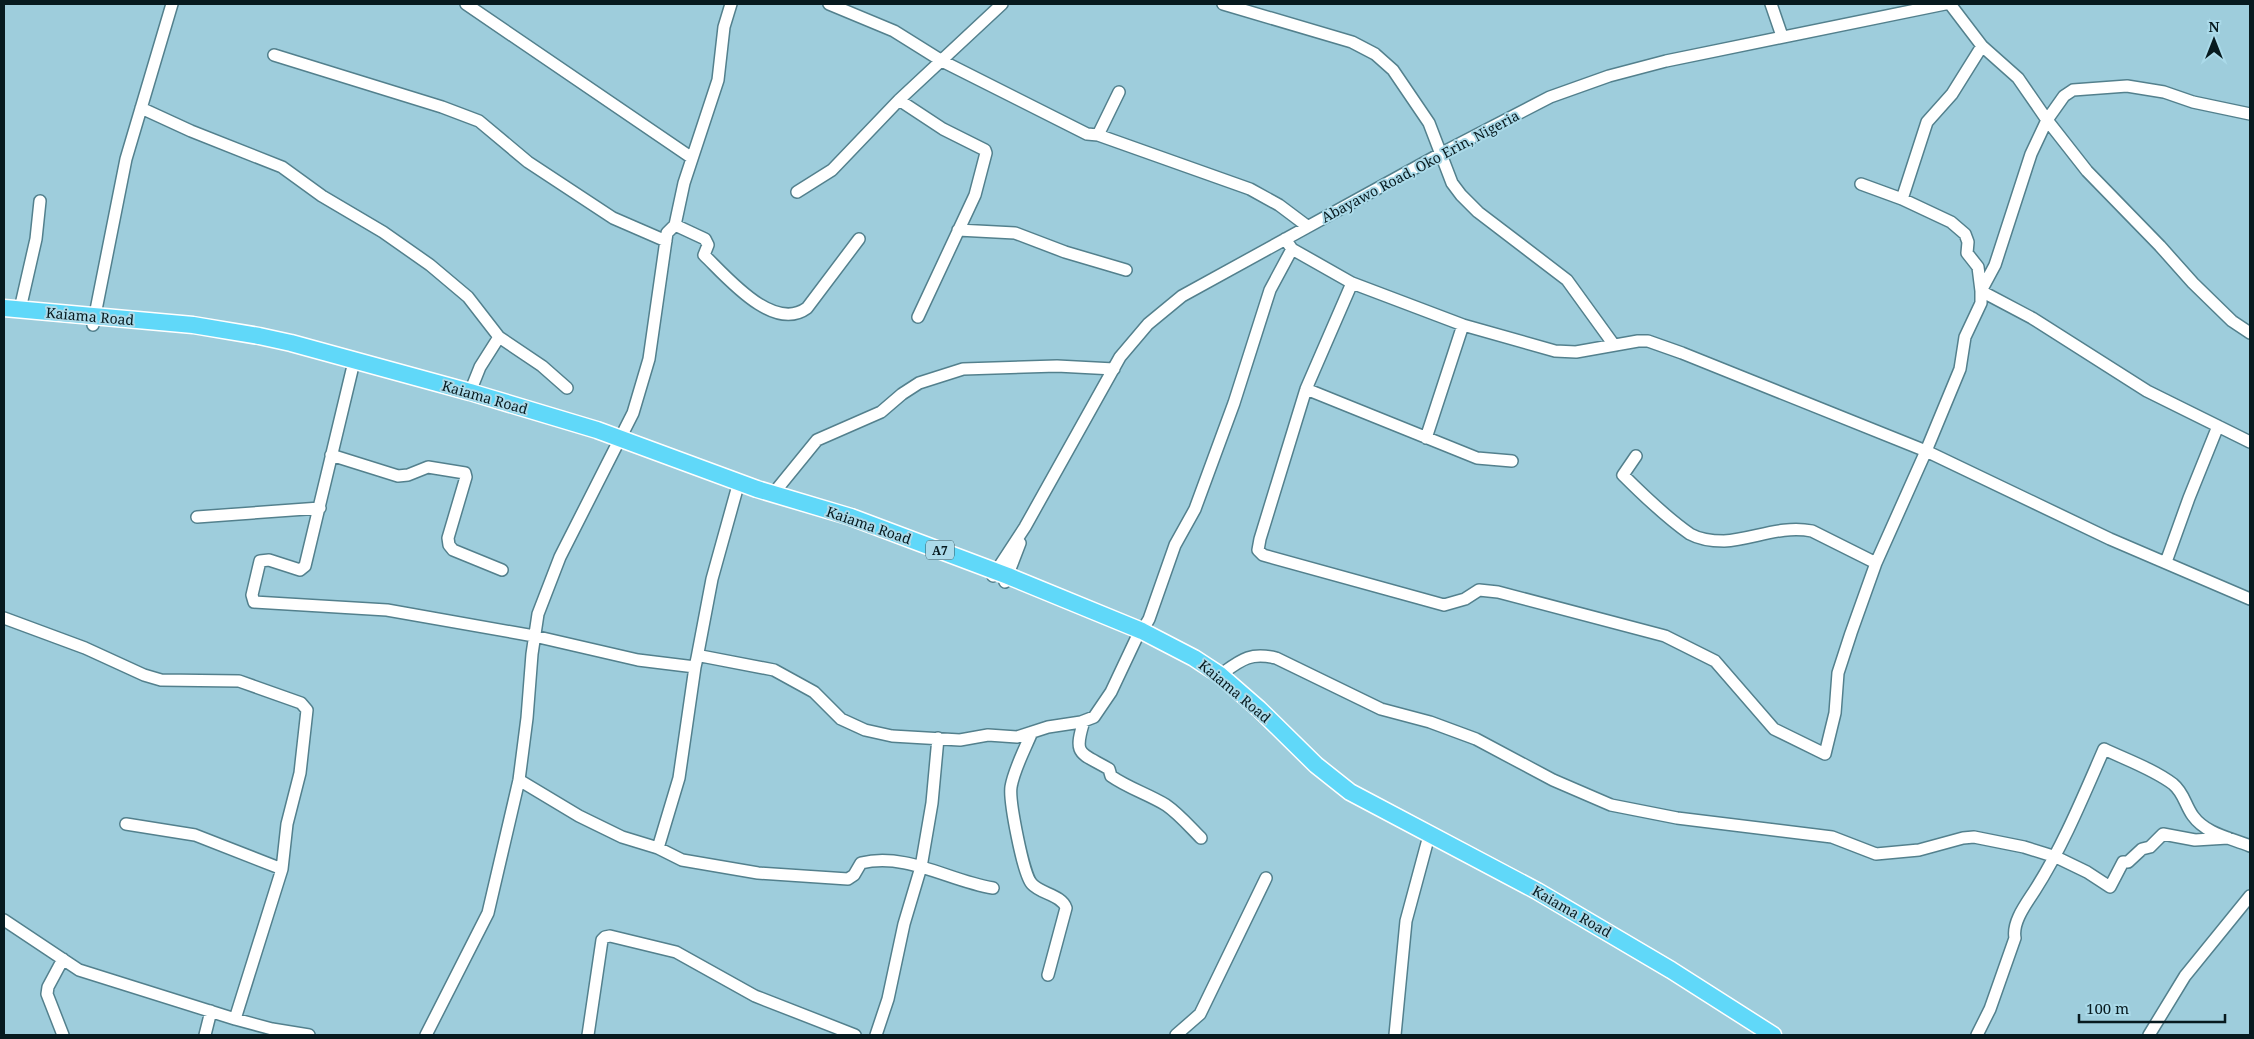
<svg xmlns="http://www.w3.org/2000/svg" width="2254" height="1039" viewBox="0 0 2254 1039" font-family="'Noto Serif',serif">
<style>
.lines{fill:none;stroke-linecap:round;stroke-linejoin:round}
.minor-casing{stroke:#53808d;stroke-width:14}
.highway-casing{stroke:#fff;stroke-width:19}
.minor{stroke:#fff;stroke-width:11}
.highway{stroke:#60d8f9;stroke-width:16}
.labels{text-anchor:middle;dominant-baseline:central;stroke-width:4;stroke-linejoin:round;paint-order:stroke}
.shield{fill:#abdae9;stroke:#38545c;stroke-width:1}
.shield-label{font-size:12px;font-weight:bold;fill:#071a1f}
.street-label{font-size:14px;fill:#071a1f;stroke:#abdae9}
</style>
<rect width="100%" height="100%" fill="#9ecddc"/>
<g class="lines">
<defs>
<path id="minor" d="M466 4 692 158
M829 4 894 31 942 61 1087 134 1098 135 1250 189 1279 205 1307 226
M1223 4 1352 42 1375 54 1393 70 1429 123 1452 183 1461 195 1478 212 1567 280 1614 345
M1771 4 1782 36
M1950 4 1982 46 2018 78 2047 120 2087 171 2160 246 2193 283 2232 321 2250 333
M274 55 442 107 479 121 528 162 613 218 666 241
M899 100 943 129 985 150 986 153 975 195 918 317
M141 108 191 131 282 167 322 196 383 232 430 265 468 297 499 337 542 366 567 388
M1098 135 1119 92
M1861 184 1902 199 1951 222 1965 234 1968 242 1967 253 1978 267 1981 291 2032 318 2147 391 2250 442
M797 192 832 170 899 100 1002 4
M1902 199 1927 122 1952 94 1982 46
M675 225 705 239 708 245 704 255C726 276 773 333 807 308L859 239
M958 230 1015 233 1065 252 1126 270
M1285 239 1292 249 1352 283 1463 325 1555 351 1576 352 1638 341H1648L1682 353 1926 451 2110 539 2250 599
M1352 283 1306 389 1260 539 1258 550 1263 555 1444 605 1465 599 1479 590 1498 592 1665 636 1715 661 1774 729 1825 754 1835 713 1838 673 1851 633 1876 563 1926 451 1960 369 1965 337 1981 303V291L1995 265 2031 154 2047 120 2064 96 2073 90 2127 86 2164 92 2193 102 2250 114
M20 309 36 239 40 201
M93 325 126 159 172 4
M352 370 305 566 300 570 269 560 260 561 252 595 254 602 387 610 534 636 638 660 695 667
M1306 389 1477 458 1512 461
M470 392 480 367 499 337
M1426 438 1463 325
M331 455 398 476 408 475 428 467 465 473 466 477 448 538 449 545 453 550 502 570
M1636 456 1623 475C1641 493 1670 520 1690 534 1699 539 1714 541 1724 541 1754 539 1781 525 1812 531L1876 563
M773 494 817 440 881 412 902 394 919 383 963 369 1057 366 1114 369
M197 517 320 508
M2166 562 2189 498 2218 426
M993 576 1025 527 1120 357 1148 324 1182 296 1442 153 1550 97 1609 76 1666 61 1945 4
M1005 582 1020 543
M4 618 85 648 144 675 161 680 239 681 301 703 307 710 300 773 287 824 282 869 235 1019
M1142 631 1149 619 1175 545 1195 509 1234 403 1270 290 1292 249
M697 658 712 579 737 489
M1220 675C1241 660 1249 652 1276 658L1381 709 1430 722 1476 739 1553 780 1611 805 1677 818 1832 837 1876 854 1919 850 1963 838 1974 837 2024 847 2056 857 2087 872 2110 887 2123 862H2128L2142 849 2150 847 2163 834 2195 840 2228 838
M1084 721C1073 756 1080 752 1109 769L1111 776C1128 788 1148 794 1166 805 1179 814 1190 827 1201 838
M1032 732C1025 749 1014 769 1011 787 1009 800 1023 875 1032 884 1041 894 1062 895 1066 908L1048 975
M519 780 579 816 622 837 658 848 682 860 758 873 848 879 854 875 861 863C907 852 949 881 993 888
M126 824 195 835 282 869
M658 848 679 778 695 667 697 658 701 656 774 670 814 692 841 719 865 730 892 736 960 740 988 735 1017 737 1048 727 1081 722 1094 717 1111 692 1136 639
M4 920 79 970 235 1019 272 1029 309 1035
M63 959 48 987 47 994 63 1035
M205 1035 211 1011
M426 1035 488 913 519 780 527 718 532 654 538 614 560 557 633 413 649 359 667 233 675 225 684 183 718 80 724 27 731 4
M588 1035 602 940 605 937 610 936 676 952 755 996 855 1035
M876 1035 888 999 904 924 921 867 932 803 938 738
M1176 1035 1200 1014 1266 878
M1395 1035 1406 921 1427 843
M1977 1035 1990 1009 2015 938C2012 922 2026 904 2035 890 2063 846 2083 797 2104 749 2127 760 2153 769 2173 784 2184 793 2185 805 2193 816 2206 834 2231 838 2250 846
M2149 1035 2185 976 2250 896"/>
<path id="highway" d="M4 308 193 325 259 336 291 343 470 392 597 430 757 489 851 517 1008 576 1142 631 1194 658 1220 675 1259 709 1316 765 1350 792 1537 891 1671 970 1773 1035"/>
</defs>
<use href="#minor" class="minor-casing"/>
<use href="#highway" class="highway-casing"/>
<use href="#minor" class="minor"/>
<use href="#highway" class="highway"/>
</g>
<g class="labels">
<rect class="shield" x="926" y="540.5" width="28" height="19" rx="4"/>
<g class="shield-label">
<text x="940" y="550">A7</text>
</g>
<g class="street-label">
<text transform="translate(1420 166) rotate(-28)">Abayawo Road, Oko Erin, Nigeria</text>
<text transform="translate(90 316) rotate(5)">Kaiama Road</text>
<text transform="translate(485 397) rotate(16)">Kaiama Road</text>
<text transform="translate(869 525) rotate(19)">Kaiama Road</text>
<text transform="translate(1235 691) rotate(40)">Kaiama Road</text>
<text transform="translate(1572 911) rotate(30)">Kaiama Road</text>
</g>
</g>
<rect width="2254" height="1039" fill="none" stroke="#071a1f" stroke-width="10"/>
<g transform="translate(2214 40)" stroke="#abdae9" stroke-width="4" paint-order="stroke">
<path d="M0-4L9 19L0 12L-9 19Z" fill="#071a1f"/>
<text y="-8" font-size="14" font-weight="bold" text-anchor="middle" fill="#071a1f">N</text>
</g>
<path d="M2079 1014v8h146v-8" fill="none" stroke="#071a1f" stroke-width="2.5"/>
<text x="2086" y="1014" font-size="15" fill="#071a1f" stroke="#abdae9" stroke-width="4" paint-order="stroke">100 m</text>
</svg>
